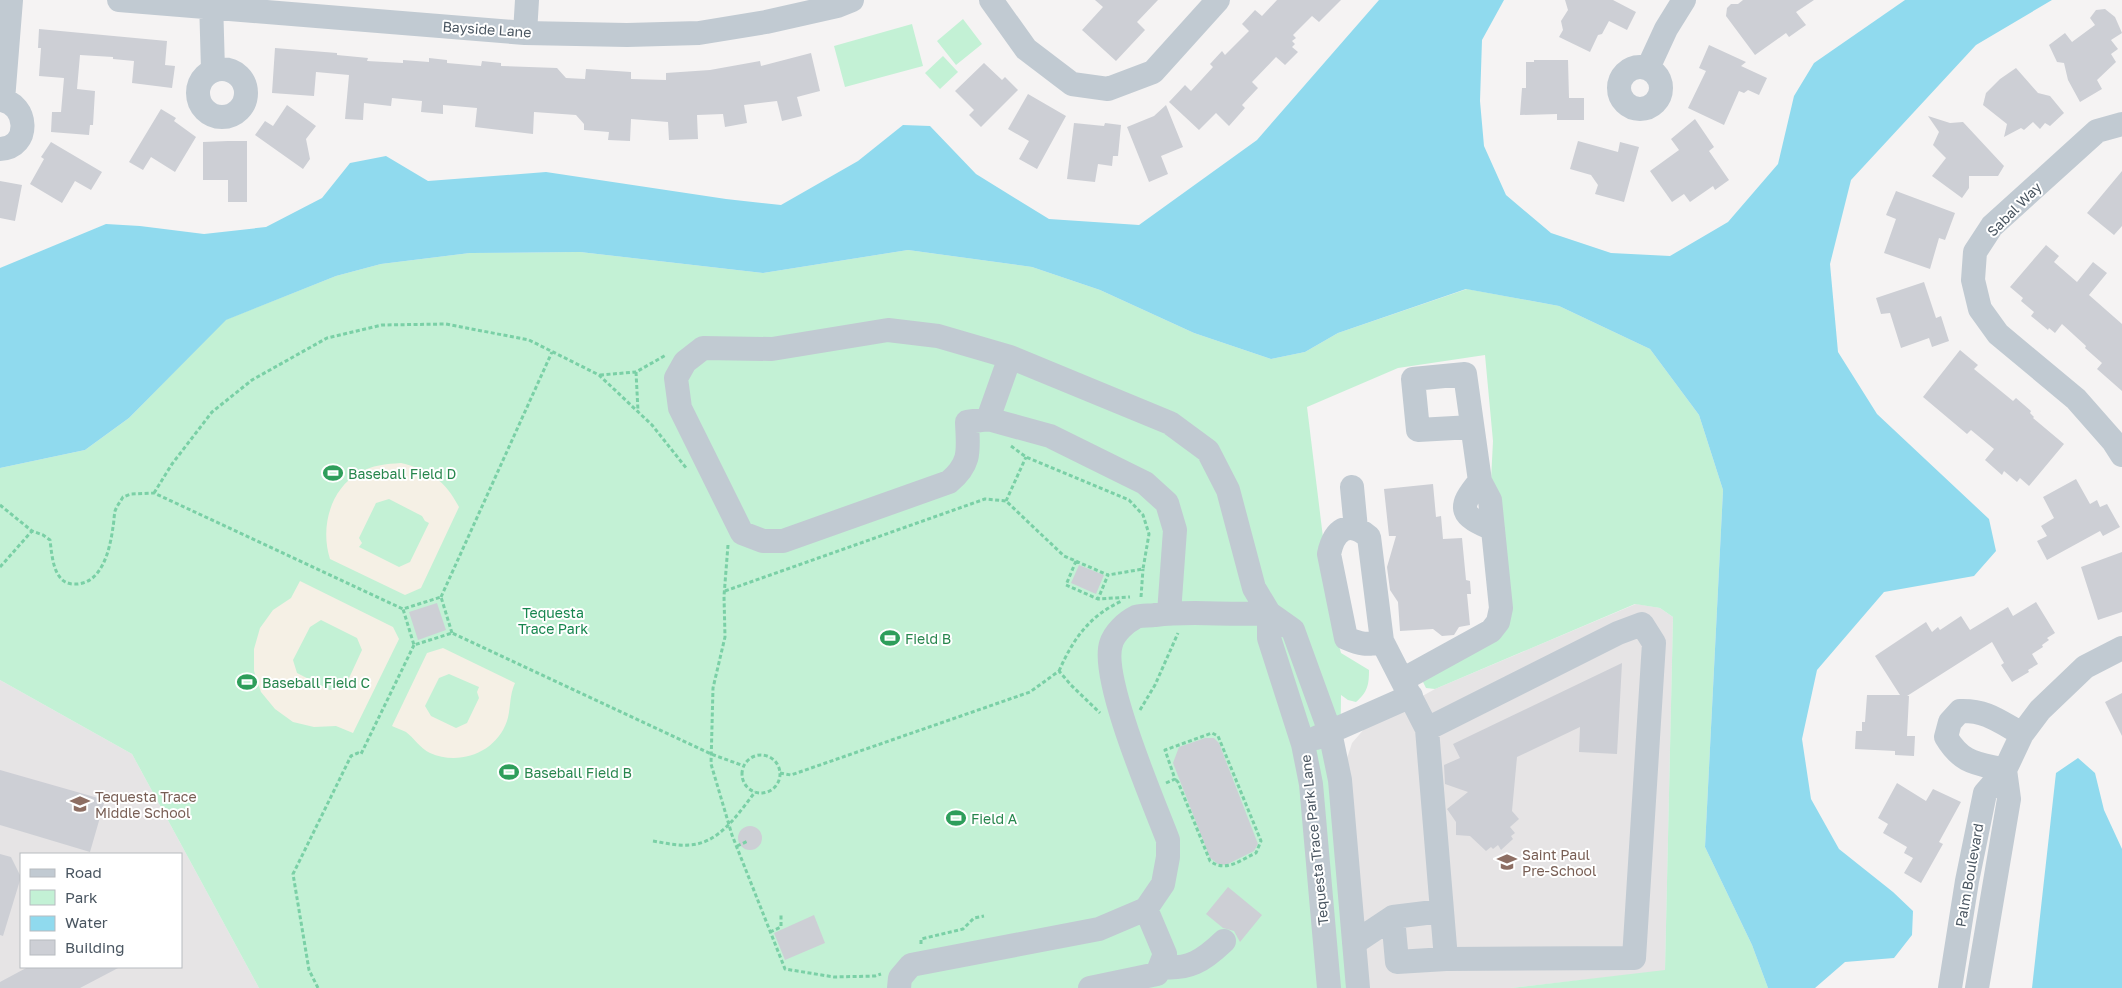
<svg xmlns="http://www.w3.org/2000/svg" width="2122" height="988" viewBox="0 0 2122 988" font-family="'Golos Text',sans-serif">
<style>
.education{fill:#e6e4e5;fill-rule:evenodd}
.green{fill:#c3f1d5}
.sand{fill:#f5f0e5;fill-rule:evenodd}
.water{fill:#90daee}
.building{fill:#cdcfd5}
.lines{fill:none;stroke-linecap:round;stroke-linejoin:round}
.path{stroke:#7ad0a6;stroke-width:3;stroke-dasharray:4 2.5;stroke-linecap:butt}
.minor{stroke:#c1cad2;stroke-width:24}
.labels{text-anchor:middle;dominant-baseline:central;stroke-width:4;stroke-linejoin:round;paint-order:stroke}
.street-label{font-size:14px;fill:#4a5661;stroke:#fff}
.leisure-label{font-size:14px;fill:#27864d;stroke:#fff;text-anchor:start}
.park-label{font-size:14px;fill:#17864f;stroke:#fff}
.education-label{font-size:14px;fill:#785e54;stroke:#fff;text-anchor:start}
</style>
<rect width="100%" height="100%" fill="#f5f3f3"/>
<path class="education" d="M1636 604 1660 608 1673 617 1665 971 1511 988H1358L1340 780 1352 743 1365 728 1435 689Z
M0 680 132 754 259 988H0ZM21 854H181V967H21Z"/>
<path class="green" d="M963 19 982 44 956 65 937 41Z
M912 24 923 66 845 87 834 46Z
M943 56 958 72 940 89 925 73Z
M908 250 1032 267 1100 290 1194 333 1271 359 1305 352 1338 333 1467 289 1559 306 1650 349 1699 415 1723 490 1705 847 1752 945 1768 988H1511L1665 970 1673 617 1660 608 1635 604 1435 689 1426 688 1423 682 1429 673 1491 631 1490 500 1493 441 1485 355 1398 368 1307 407 1334 627 1341 653 1369 670C1369 684 1368 692 1356 702L1348 700 1341 695 1340 780 1358 988H259L132 754 0 680V468L85 450 129 418 225 320 336 276 381 264 470 253 580 252 763 273Z"/>
<path class="sand" d="M401 463C429 470 445 480 459 507L421 588 405 595 330 559C320 528 330 489 359 473 372 465 386 464 401 463ZM389 499 422 516 425 521 429 523 410 562 399 567 359 547 362 543 359 538 376 503Z
M300 581 393 627 399 639 353 733 336 726 314 727 293 722 275 709 261 692 254 671V649L260 628 273 610 291 598ZM321 620 357 638 362 650 344 689 340 687 330 690 297 673 293 660 310 627Z
M443 648 515 683C509 696 511 709 507 721 496 753 459 766 430 753 420 748 414 738 406 732 402 730 396 728 392 726L427 653ZM449 674 479 687 477 692 479 698 467 723 456 728 431 716 425 706 439 678Z"/>
<path class="water" d="M1379 0H1504L1482 40 1480 101 1484 146 1506 195 1551 233 1611 253 1670 256 1728 222 1778 164 1794 96 1814 63 1905 0H2052L1976 45 1851 180 1830 264 1838 352 1877 414 1989 519 1996 551 1974 576 1884 592 1817 670 1802 739 1811 799 1839 849 1893 892 1913 911 1912 935 1894 958 1845 962 1815 988H1768L1752 945 1705 847 1723 490 1699 415 1650 349 1559 306 1466 289 1338 333 1305 352 1271 359 1194 333 1100 290 1032 267 908 250 763 273 580 252 470 253 381 264 336 276 226 320 129 418 85 450 0 468V268L106 224 140 226 204 234 266 227 322 198 350 163 386 156 428 181 546 172 726 199 781 205 858 161 903 125 930 126 976 174 1049 219 1139 225 1257 140Z
M2078 758 2095 773 2104 810 2122 849V988H2032L2056 773Z"/>
<path class="building" d="M1095 0H1158L1137 22 1145 30 1116 61 1082 30 1103 7Z
M1277 0H1341L1319 22 1312 16 1293 35 1296 38 1292 41 1295 44 1292 47 1298 52 1285 65 1276 57 1252 82 1258 88 1242 105 1245 108 1229 126 1216 113 1199 130 1169 102 1185 85 1191 91 1213 67 1210 64 1222 51 1225 55 1249 31 1242 24 1255 10 1262 16Z
M1565 0H1613L1636 12 1627 30 1609 21 1602 34 1598 35 1590 52 1559 37 1563 30 1561 21 1568 10Z
M1743 0H1814L1796 12 1806 25 1789 37 1786 33 1755 55 1726 16 1727 8 1731 4H1738Z
M2105 9 2115 17 2122 33 2111 40 2118 49 2111 54 2116 62 2097 80 2102 89 2080 102 2068 80 2064 63 2057 62 2049 45 2065 33 2072 42 2095 25 2090 18 2096 10Z
M39 29 167 41 165 65 175 66 172 88 132 83 134 61 113 59V57L80 55 77 89 95 91 93 125H90L89 135 51 132 52 112H61L64 78 39 76 41 48H38Z
M1709 45 1746 62 1741 66 1767 78 1759 95 1748 90 1744 93 1739 91 1724 125 1688 108 1706 71 1699 68Z
M275 48 337 53V55L368 58 367 61 403 63V60L429 62V58L447 60V63L481 66 482 61 501 63V66L557 68 566 78 585 79 586 69 631 72V79L666 80V73L710 70 760 61 761 66 811 53 820 91 797 97 802 116 782 121 777 101 744 105 747 123 725 127 723 114 697 115 698 139 669 140 668 122 631 119 630 141 608 140 609 132 584 130V124L576 115 534 112 533 134 475 127 477 108 443 105V114L421 112 422 101 392 98 391 106 364 103 363 120 345 119 349 75 316 72 314 96 272 93Z
M1534 60H1568L1569 98H1584V120H1557V114L1520 115 1522 88H1526V62H1534Z
M984 63 1002 80 1005 77 1018 90 981 127 969 115 974 110 955 91Z
M2016 68 2038 93 2050 96 2064 113 2050 126 2045 123 2040 129 2033 122 2024 130 2021 128 2004 137 2007 124 1983 105 1986 93 2000 79Z
M1028 94 1066 116 1037 169 1019 159 1029 141 1008 129Z
M287 105 316 126 306 139 310 159 303 169 255 135 265 121 273 126Z
M1166 105 1183 147 1161 156 1168 174 1149 182 1127 127 1154 116Z
M161 109 176 118 174 121 196 137 175 172 151 157 143 170 129 162Z
M1928 116 1950 123 1963 122 2004 166 1998 176H1969V188L1962 198 1932 176 1946 158 1933 145 1939 132Z
M1695 119 1714 147 1709 151 1729 180 1715 190 1713 186 1690 202 1684 194 1672 202 1650 171 1679 150 1671 139Z
M1074 123 1104 126 1105 123 1121 125 1118 156H1113L1112 166 1098 164 1095 182 1067 179Z
M228 141H247V202H228V180H203V142Z
M1578 141 1618 152 1620 142 1639 147 1624 202 1595 194 1598 185 1591 175 1570 169Z
M51 142 102 172 91 190 75 181 62 203 30 184 44 159 41 157Z
M2122 171V226L2114 235 2087 213Z
M0 181 22 185 15 221 0 218Z
M1896 191 1955 213 1945 240 1939 238 1930 269 1884 253 1896 219 1886 215Z
M2046 245 2059 256 2054 262 2077 282 2093 262 2107 273 2089 295 2122 324V391L2097 369 2102 363 2085 348 2086 346 2062 324 2055 333 2049 328 2048 330 2031 316 2034 312 2021 301 2023 298 2010 287Z
M1924 282 1936 318 1941 316 1949 341 1932 347 1929 338 1901 348 1890 313 1881 314 1876 298Z
M1960 350 1978 365 1974 369 2013 401 2016 398 2031 411 2030 413 2034 417 2033 418 2064 444 2029 486 2020 478 2017 482 2004 471 2002 475 1985 460 1994 449 1971 430 1967 434 1923 397Z
M2076 479 2090 504 2097 500 2100 507 2107 504 2120 527 2103 536 2100 531 2047 560 2037 541 2047 536 2041 526 2054 518 2043 497Z
M1433 484 1436 517 1441 516 1443 539 1462 538 1466 580 1470 581 1471 594H1467L1470 625 1459 627 1454 635 1442 636 1433 629 1400 631 1398 602 1390 590 1387 567 1396 536H1389L1384 489Z
M2122 552V612L2098 620 2081 567Z
M1079 565 1104 575 1096 594 1071 583Z
M2036 602 2055 633 2047 638 2049 640 2042 645 2043 647 2032 654 2038 664 2028 670 2029 672 2012 682 2001 665 2004 663 1992 642 1907 696H1909L1907 736H1915L1914 756 1895 755V751L1855 749 1856 731H1862V722H1865L1867 695H1900L1875 656 1926 622 1932 632 1938 627 1940 630 1961 616 1970 630 2008 607 2013 616Z
M437 603 446 630 418 640 409 612Z
M1622 663 1617 754 1579 752 1580 727 1517 757 1512 811 1519 819 1510 827 1515 833 1511 836 1513 839 1501 850 1498 845 1493 849 1491 847 1486 851 1470 836 1456 835V822L1447 809 1468 792 1445 784 1444 765 1460 758 1453 744Z
M2122 693V736L2105 702Z
M1205 738H1214L1219 743 1258 844 1254 851 1226 865 1218 864 1210 858 1173 763 1179 747Z
M0 770 105 800 90 852 0 825Z
M1897 783 1926 801 1933 789 1961 802 1939 842 1943 844 1921 883 1904 873 1913 858 1904 853 1907 847 1883 833 1888 824 1878 818Z
M738 838a12 12 0 1 1 24 0a12 12 0 1 1-24 0Z
M0 854 11 857 21 877 3 936 0 935Z
M1228 887 1262 915 1240 942 1234 931 1223 928 1206 914Z
M814 915 825 943 785 960 774 933Z
M28 967H120L80 988H0V982Z"/>
<g class="lines">
<path class="path" d="M636 372 638 411
M600 375 636 372 666 355
M1011 446 1026 457 1129 500 1143 515 1149 534 1143 569 1108 575
M154 493 172 464 212 412 252 380 327 338 382 325 446 324 529 340 599 375 652 425 687 469
M1006 501 1026 457
M0 505 32 531 43 535 50 540C52 555 53 583 73 584 102 586 110 549 113 527 114 522 114 516 115 511 117 506 120 502 123 497L131 494 154 493 403 609
M728 545 724 596 725 637 713 688 711 764 732 835 785 969 834 977 875 976 881 974
M1076 561 1066 585 1098 599
M0 567 32 531
M725 591 985 499 1006 501 1064 556 1108 575 1098 599 1130 597
M441 597 552 352
M1141 597 1143 569
M452 633 441 597 403 609 414 645 452 633 711 754 744 766
M1059 671C1073 639 1090 615 1122 601
M1140 710 1155 685 1178 633
M742 774a19 19 0 1 1 38 0a19 19 0 1 1-38 0Z
M780 773 791 775 1030 692 1059 671 1071 685 1100 713
M1166 783 1175 779 1165 750 1212 733 1218 736 1261 841 1256 853C1240 860 1226 873 1210 861L1178 782 1175 779
M653 841C665 843 677 846 689 845 719 844 738 814 755 792
M737 846 748 841
M770 932 781 927V915
M921 944V939L963 929 974 918 984 916
M318 988 309 970 293 874 351 756 358 753 361 754 414 645"/>
<path class="minor" d="M119 0 525 33 627 35 699 33 766 22 837 6 852 0
M211 0 213 70
M991 0 1026 49 1072 84 1108 89 1153 72 1218 0
M525 33 527 0
M1619 88a21 21 0 1 1 42 0a21 21 0 1 1-42 0Z
M1648 68 1666 29 1684 0
M198 93a24 24 0 1 1 48 0a24 24 0 1 1-48 0Z
M0 100C29 103 31 148 0 149
M3 100 11 0
M2122 124 2097 131 1992 226 1975 252 1973 280 1980 309 1998 334 2076 399 2113 441 2122 455
M988 419 1010 357
M1480 481C1456 509 1461 516 1493 529
M1352 487 1356 529
M1169 613 1175 530 1167 503 1145 483 1050 436 988 419 967 422C968 449 972 463 949 482L783 541H763L742 533 680 408 676 378 685 362 703 348 772 349 888 330 938 336 1010 357 1170 423 1208 451 1228 490 1254 588 1269 613 1293 630 1330 732 1340 780 1358 988
M1269 613V638L1303 744 1311 784 1329 988
M1382 641C1367 646 1360 644 1346 638L1329 554C1334 530 1348 519 1369 537L1382 641 1427 729 1446 959
M1402 680 1491 631 1498 622 1501 608 1490 500 1480 481 1465 374 1413 379 1418 430 1472 427
M1316 738 1411 696
M2005 770C1977 763 1962 764 1946 737L1950 722 1960 711C1987 710 2000 722 2022 734
M1393 917 1397 962 1446 959 1634 958 1654 643 1642 624 1618 633 1427 729
M1354 943 1393 917 1442 911
M1160 967C1189 970 1203 961 1224 941
M899 988 900 978 911 965 1099 929 1146 909 1163 884 1168 857V840C1154 803 1100 678 1111 644 1114 633 1126 622 1136 617 1142 615 1149 616 1155 615 1193 610 1231 616 1269 613
M1090 988 1157 974 1165 954 1146 909
M1950 988 1967 881 1985 793 2005 770 2022 734 2040 710 2085 667 2122 648
M1977 988 2009 799 2005 770"/>
</g>
<defs>
<symbol id="stadium-bare" viewBox="-9 -9 18 18"><path d="M0-5a6.5 5 0 1 0 0 10a6.5 5 0 1 0 0-10ZM-3.5-1.8h7v3.6h-7Z" fill="#2e9e5b" stroke="#fff" stroke-width="2.5" paint-order="stroke"/></symbol>
<symbol id="school-bare" viewBox="-9 -9 18 18"><path d="M0-5L7-2L0 1L-7-2ZM-4 1L0 2.5L4 1V4Q0 6-4 4Z" fill="#8d6e63" stroke="#fff" stroke-width="2.5" paint-order="stroke"/></symbol>
</defs>
<g fill-rule="evenodd">
<use href="#stadium-bare" x="319" y="459" width="28" height="28"/>
<use href="#stadium-bare" x="876" y="624" width="28" height="28"/>
<use href="#stadium-bare" x="233" y="668" width="28" height="28"/>
<use href="#stadium-bare" x="495" y="758" width="28" height="28"/>
<use href="#school-bare" x="66" y="790" width="28" height="28"/>
<use href="#stadium-bare" x="942" y="804" width="28" height="28"/>
<use href="#school-bare" x="1493" y="848" width="28" height="28"/>
</g>
<g class="labels">
<g class="street-label">
<text transform="translate(487 29) rotate(4)">Bayside Lane</text>
<text transform="translate(2014 209) rotate(-45)">Sabal Way</text>
<text transform="translate(1314 840) rotate(-96)">Tequesta Trace Park Lane</text>
<text transform="translate(1969 875) rotate(-80)">Palm Boulevard</text>
</g>
<g class="leisure-label">
<text x="348" y="473">Baseball Field D</text>
<text x="905" y="638">Field B</text>
<text x="262" y="682">Baseball Field C</text>
<text x="524" y="772">Baseball Field B</text>
<text x="971" y="818">Field A</text>
</g>
<g class="park-label">
<text x="553" y="612">Tequesta<tspan x="553" dy="16">Trace Park</tspan></text>
</g>
<g class="education-label">
<text x="95" y="796">Tequesta Trace<tspan x="95" dy="16">Middle School</tspan></text>
<text x="1522" y="854">Saint Paul<tspan x="1522" dy="16">Pre-School</tspan></text>
</g>
</g>
<rect x="20" y="853" width="162" height="115" fill="#ffffff" stroke="#b7bbc0"/>
<rect x="30" y="869" width="25" height="8" fill="#c1cad2" stroke="#b7bbc0"/>
<text x="65" y="878" font-size="15" fill="#4a5661">Road</text>
<rect x="30" y="890" width="25" height="15" fill="#c3f1d5" stroke="#b7bbc0"/>
<text x="65" y="903" font-size="15" fill="#4a5661">Park</text>
<rect x="30" y="916" width="25" height="15" fill="#90daee" stroke="#b7bbc0"/>
<text x="65" y="928" font-size="15" fill="#4a5661">Water</text>
<rect x="30" y="940" width="25" height="15" fill="#cdcfd5" stroke="#b7bbc0"/>
<text x="65" y="953" font-size="15" fill="#4a5661">Building</text>
</svg>
